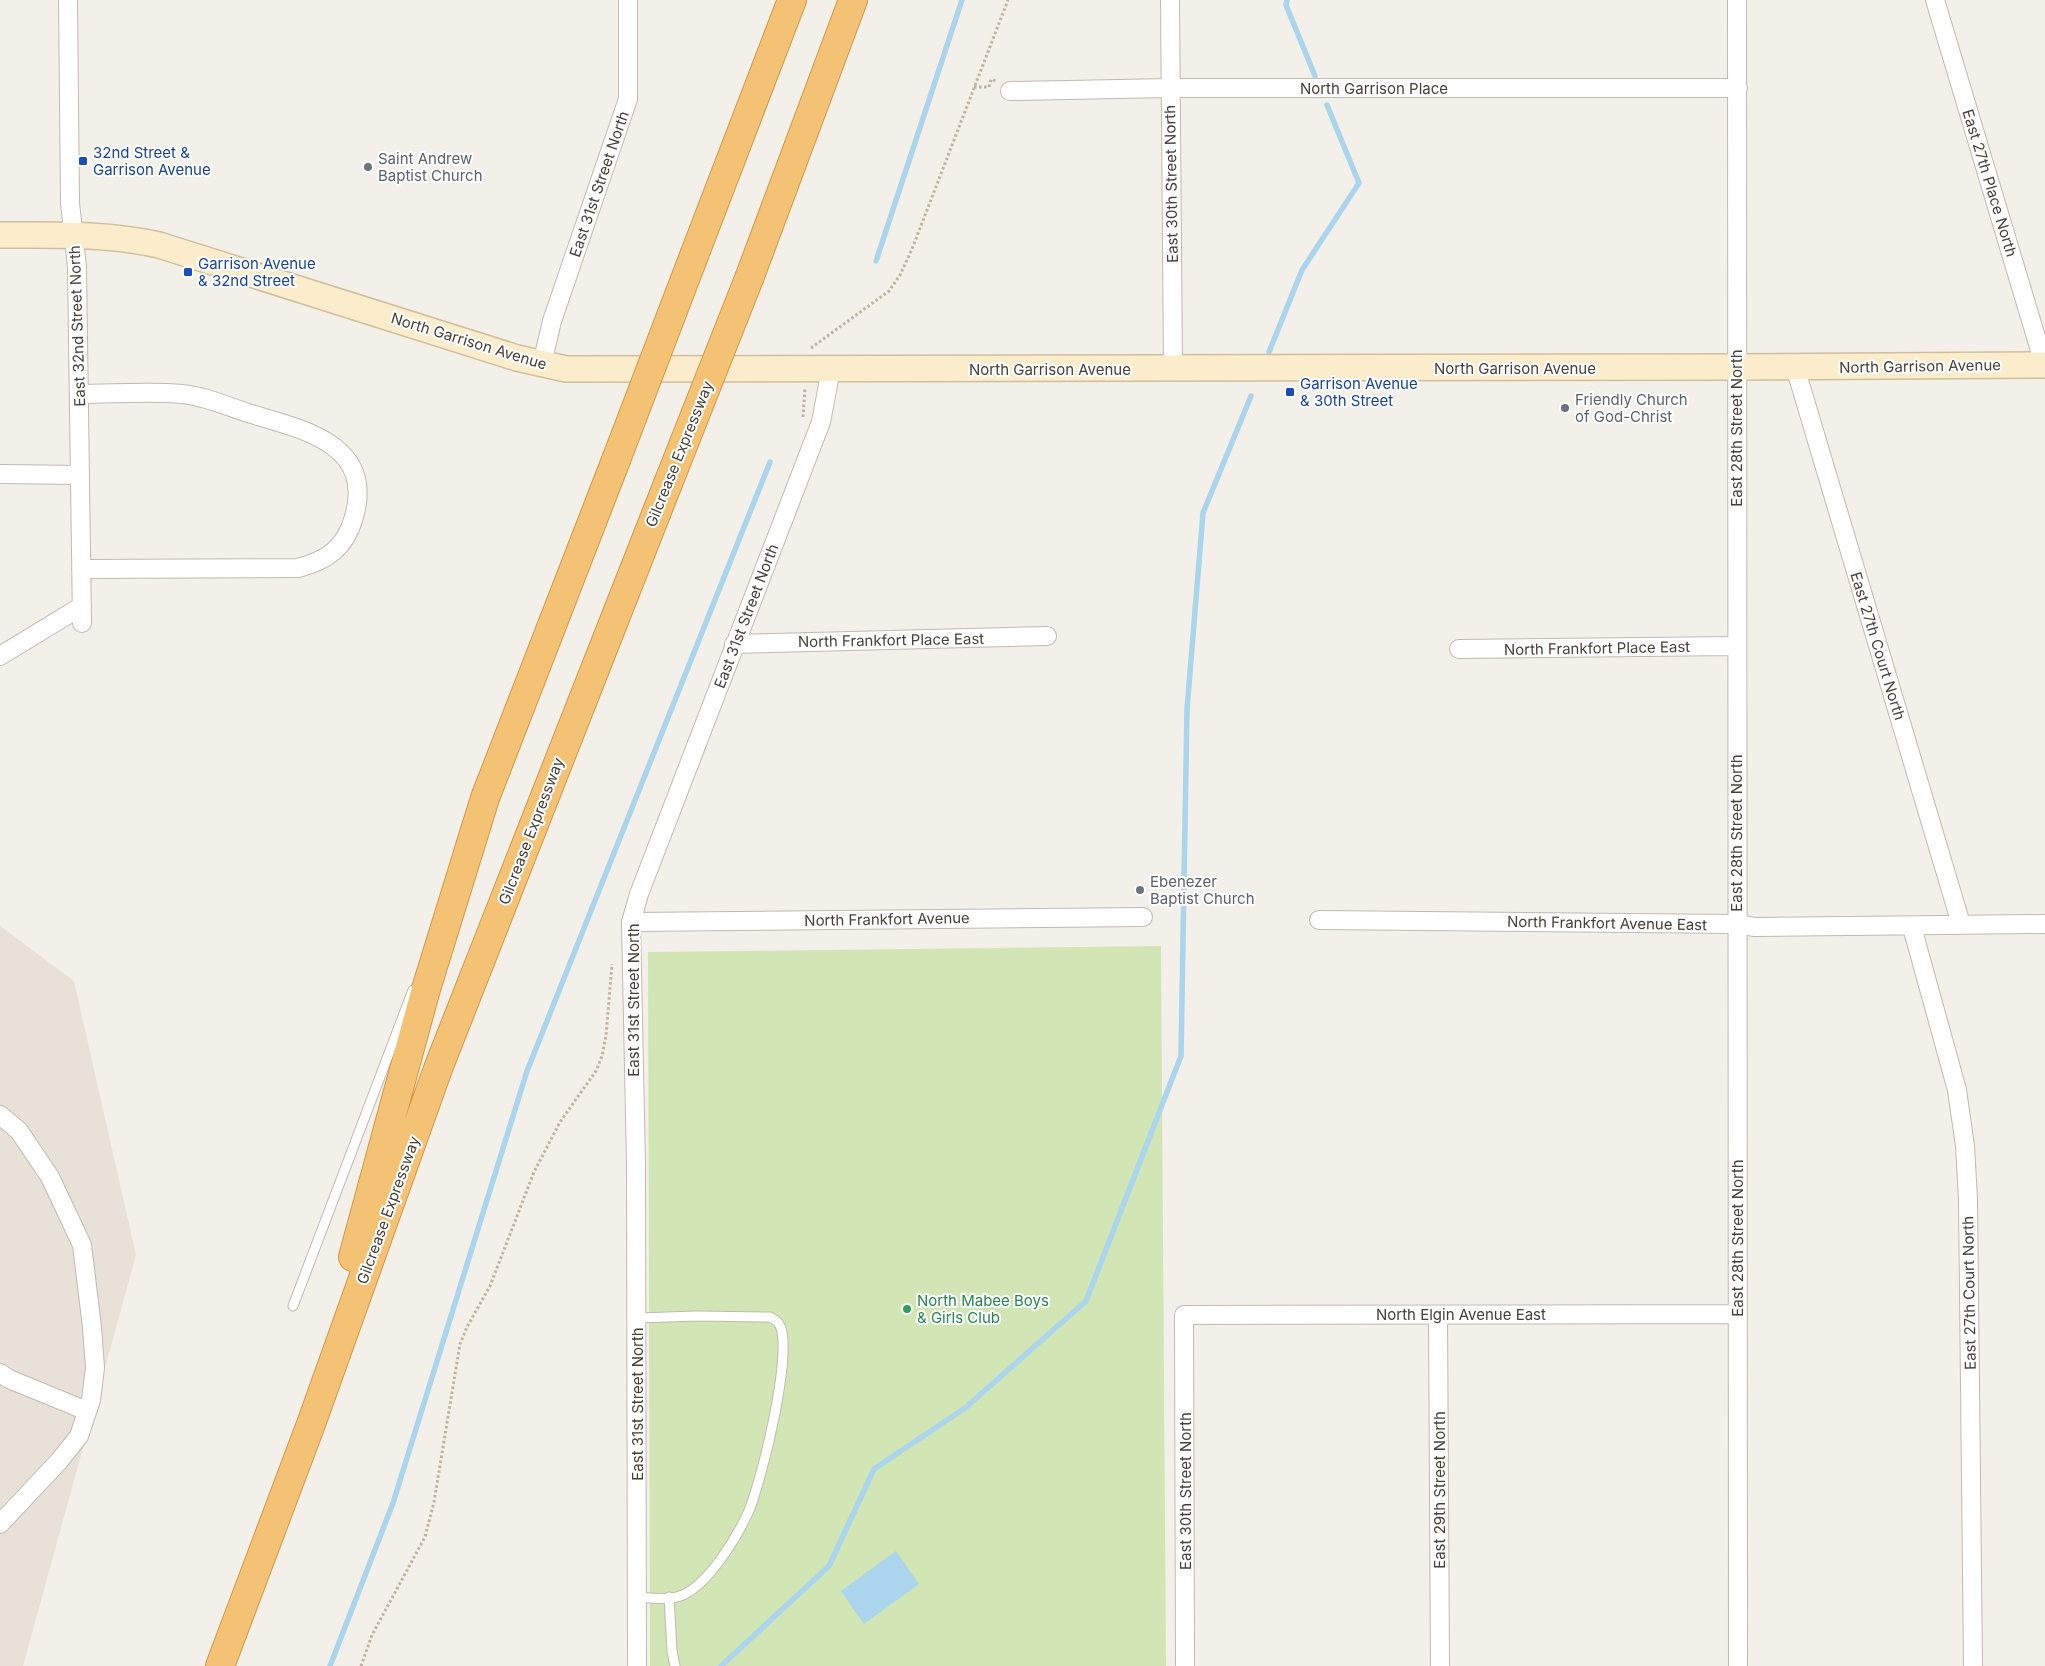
<svg xmlns="http://www.w3.org/2000/svg" width="2045" height="1666" viewBox="0 0 2045 1666" font-family="Inter,sans-serif">
<style>
.residential{fill:#e7e1d8}
.green{fill:#d2e5b5}
.water{fill:#aad5ec}
.lines{fill:none;stroke-linecap:round;stroke-linejoin:round}
.stream{stroke:#aad5ec;stroke-width:5.5}
.lane-casing{stroke:#c1baaf;stroke-width:11}
.street-casing{stroke:#c1baaf;stroke-width:20}
.secondary-casing{stroke:#d0bf9c;stroke-width:28}
.highway-casing{stroke:#d39644;stroke-width:30}
.path{stroke:#bfb29f;stroke-width:3;stroke-dasharray:2.5 2.5;stroke-linecap:butt}
.lane{stroke:#fff;stroke-width:9}
.street{stroke:#fff;stroke-width:18}
.secondary{stroke:#fbedcc;stroke-width:25}
.highway{stroke:#f4c274;stroke-width:28}
.highway-bridge-casing{stroke:#d39644;stroke-width:30;stroke-linecap:butt}
.highway-bridge{stroke:#f4c274;stroke-width:28}
.transit-dot{fill:#1a4fb4;stroke:#fff;stroke-width:2}
.worship-dot{fill:#6b7280;stroke:#fff;stroke-width:2}
.leisure-dot{fill:#2e9e5b;stroke:#fff;stroke-width:2}
.labels{text-anchor:middle;dominant-baseline:central;stroke-width:4;stroke-linejoin:round;paint-order:stroke}
.street-label{font-size:15px;fill:#474038;stroke:#fff}
.transit-label{font-size:15px;fill:#164399;stroke:#fff;text-anchor:start}
.worship-label{font-size:15px;fill:#5b616d;stroke:#fff;text-anchor:start}
.leisure-label{font-size:15px;fill:#27864d;stroke:#fff;text-anchor:start}
</style>
<rect width="100%" height="100%" fill="#f3f0e9"/>
<path class="residential" d="M0 926 74 981 136 1255 23 1666H0Z"/>
<path class="green" d="M1161 946 1166 1666H650L648 952Z"/>
<path class="water" d="M896 1551 919 1584 864 1624 841 1591Z"/>
<g class="lines">
<path class="stream" d="M1287 0 1286 5 1315 76
M876 261 962 0
M1269 352 1302 270 1359 183 1327 105
M330 1666 393 1503 527 1071 770 462
M721 1666 829 1566 874 1469 965 1408 1086 1301 1181 1056 1187 709 1203 513 1251 396"/>
<defs>
<path id="lane" d="M293 1306 413 990
M636 1597C652 1598 671 1601 685 1594 709 1582 735 1540 746 1517 760 1490 795 1347 779 1324 778 1321 773 1319 770 1317L697 1316 637 1318
M669 1597 672 1651 675 1666"/>
<path id="street" d="M68 0 70 203 77 267 82 623
M1170 0 1173 369
M1737 0 1738 1666
M1935 0 2045 367
M1010 91 1170 88H1738
M542 364 552 321 628 99V0
M1795 367 1961 924
M79 394C113 394 149 391 182 394 204 396 227 406 248 413 301 429 375 443 354 517 345 548 328 560 298 568L81 569
M0 474 80 475
M734 644 1047 636
M1459 649 1736 646
M0 656 82 606
M1319 920 1736 924 1755 927 2045 924
M631 922 1143 917
M1912 927 1957 1090 1965 1146 1968 1199 1973 1666
M0 1115 19 1131 50 1177 82 1245 92 1327 95 1368 91 1400 79 1436 60 1460 0 1524
M1438 1315 1440 1666
M0 1373 9 1379 87 1411
M637 1666 636 1165 631 922 639 894 821 422 831 369
M1185 1666 1184 1315 1738 1314"/>
<path id="secondary" d="M0 235C54 235 106 233 159 245L517 358 566 369 1737 367 2045 365"/>
<path id="highway" d="M695 253 792 0
M750 276 853 0
M353 1257 426 989 485 798 616 460
M220 1666 311 1424 439 1066 667 486"/>
</defs>
<use href="#lane" class="lane-casing"/>
<use href="#street" class="street-casing"/>
<use href="#secondary" class="secondary-casing"/>
<use href="#highway" class="highway-casing"/>
<path class="path" d="M974 87H989L990 82 992 79 997 82
M811 348 889 291 900 275 912 249 1008 0
M803 417 805 389
M361 1666 372 1635 425 1537 434 1502 460 1344 467 1327 490 1286 534 1172 560 1122 596 1071 602 1056 606 1036 612 964"/>
<use href="#lane" class="lane"/>
<use href="#street" class="street"/>
<use href="#secondary" class="secondary"/>
<use href="#highway" class="highway"/>
<defs>
<path id="highway-bridge" d="M616 460 695 253
M667 486 750 276"/>
</defs>
<use href="#highway-bridge" class="highway-bridge-casing"/>
<use href="#highway-bridge" class="highway-bridge"/>
</g>
<g class="transit-dot">
<rect x="78" y="156" width="10" height="10" rx="2.5"/>
<rect x="183" y="267" width="10" height="10" rx="2.5"/>
<rect x="1285" y="387" width="10" height="10" rx="2.5"/>
</g>
<g class="worship-dot">
<circle cx="368" cy="167" r="5"/>
<circle cx="1565" cy="408" r="5"/>
<circle cx="1140" cy="890" r="5"/>
</g>
<circle class="leisure-dot" cx="907" cy="1309" r="5"/>
<g class="labels">
<g class="street-label">
<text x="1374" y="88">North Garrison Place</text>
<text transform="translate(1990 183) rotate(73)">East 27th Place North</text>
<text transform="translate(599 184) rotate(-71)">East 31st Street North</text>
<text transform="translate(1171 184) rotate(-91)">East 30th Street North</text>
<text transform="translate(77 326) rotate(-92)">East 32nd Street North</text>
<text transform="translate(469 341) rotate(17)">North Garrison Avenue</text>
<text transform="translate(1920 366) rotate(-1)">North Garrison Avenue</text>
<text x="1515" y="368">North Garrison Avenue</text>
<text x="1050" y="369">North Garrison Avenue</text>
<text transform="translate(1736 428) rotate(-90)">East 28th Street North</text>
<text transform="translate(679 454) rotate(-68)">Gilcrease Expressway</text>
<text transform="translate(746 616) rotate(-69)">East 31st Street North</text>
<text transform="translate(891 640) rotate(-1)">North Frankfort Place East</text>
<text transform="translate(1878 646) rotate(73)">East 27th Court North</text>
<text transform="translate(1597 648) rotate(-1)">North Frankfort Place East</text>
<text transform="translate(531 831) rotate(-69)">Gilcrease Expressway</text>
<text transform="translate(1736 833) rotate(-90)">East 28th Street North</text>
<text transform="translate(887 919) rotate(-1)">North Frankfort Avenue</text>
<text transform="translate(1607 923) rotate(1)">North Frankfort Avenue East</text>
<text transform="translate(633 1000) rotate(-90)">East 31st Street North</text>
<text transform="translate(388 1210) rotate(-70)">Gilcrease Expressway</text>
<text transform="translate(1737 1238) rotate(-90)">East 28th Street North</text>
<text transform="translate(1969 1293) rotate(-91)">East 27th Court North</text>
<text x="1461" y="1314">North Elgin Avenue East</text>
<text transform="translate(637 1404) rotate(-90)">East 31st Street North</text>
<text transform="translate(1439 1490) rotate(-90)">East 29th Street North</text>
<text transform="translate(1185 1491) rotate(-90)">East 30th Street North</text>
</g>
<g class="transit-label">
<text x="93" y="152">32nd Street &amp;<tspan x="93" dy="17">Garrison Avenue</tspan></text>
<text x="198" y="263">Garrison Avenue<tspan x="198" dy="17">&amp; 32nd Street</tspan></text>
<text x="1300" y="383">Garrison Avenue<tspan x="1300" dy="17">&amp; 30th Street</tspan></text>
</g>
<g class="worship-label">
<text x="378" y="158">Saint Andrew<tspan x="378" dy="17">Baptist Church</tspan></text>
<text x="1575" y="399">Friendly Church<tspan x="1575" dy="17">of God-Christ</tspan></text>
<text x="1150" y="881">Ebenezer<tspan x="1150" dy="17">Baptist Church</tspan></text>
</g>
<g class="leisure-label">
<text x="917" y="1300">North Mabee Boys<tspan x="917" dy="17">&amp; Girls Club</tspan></text>
</g>
</g>
</svg>
